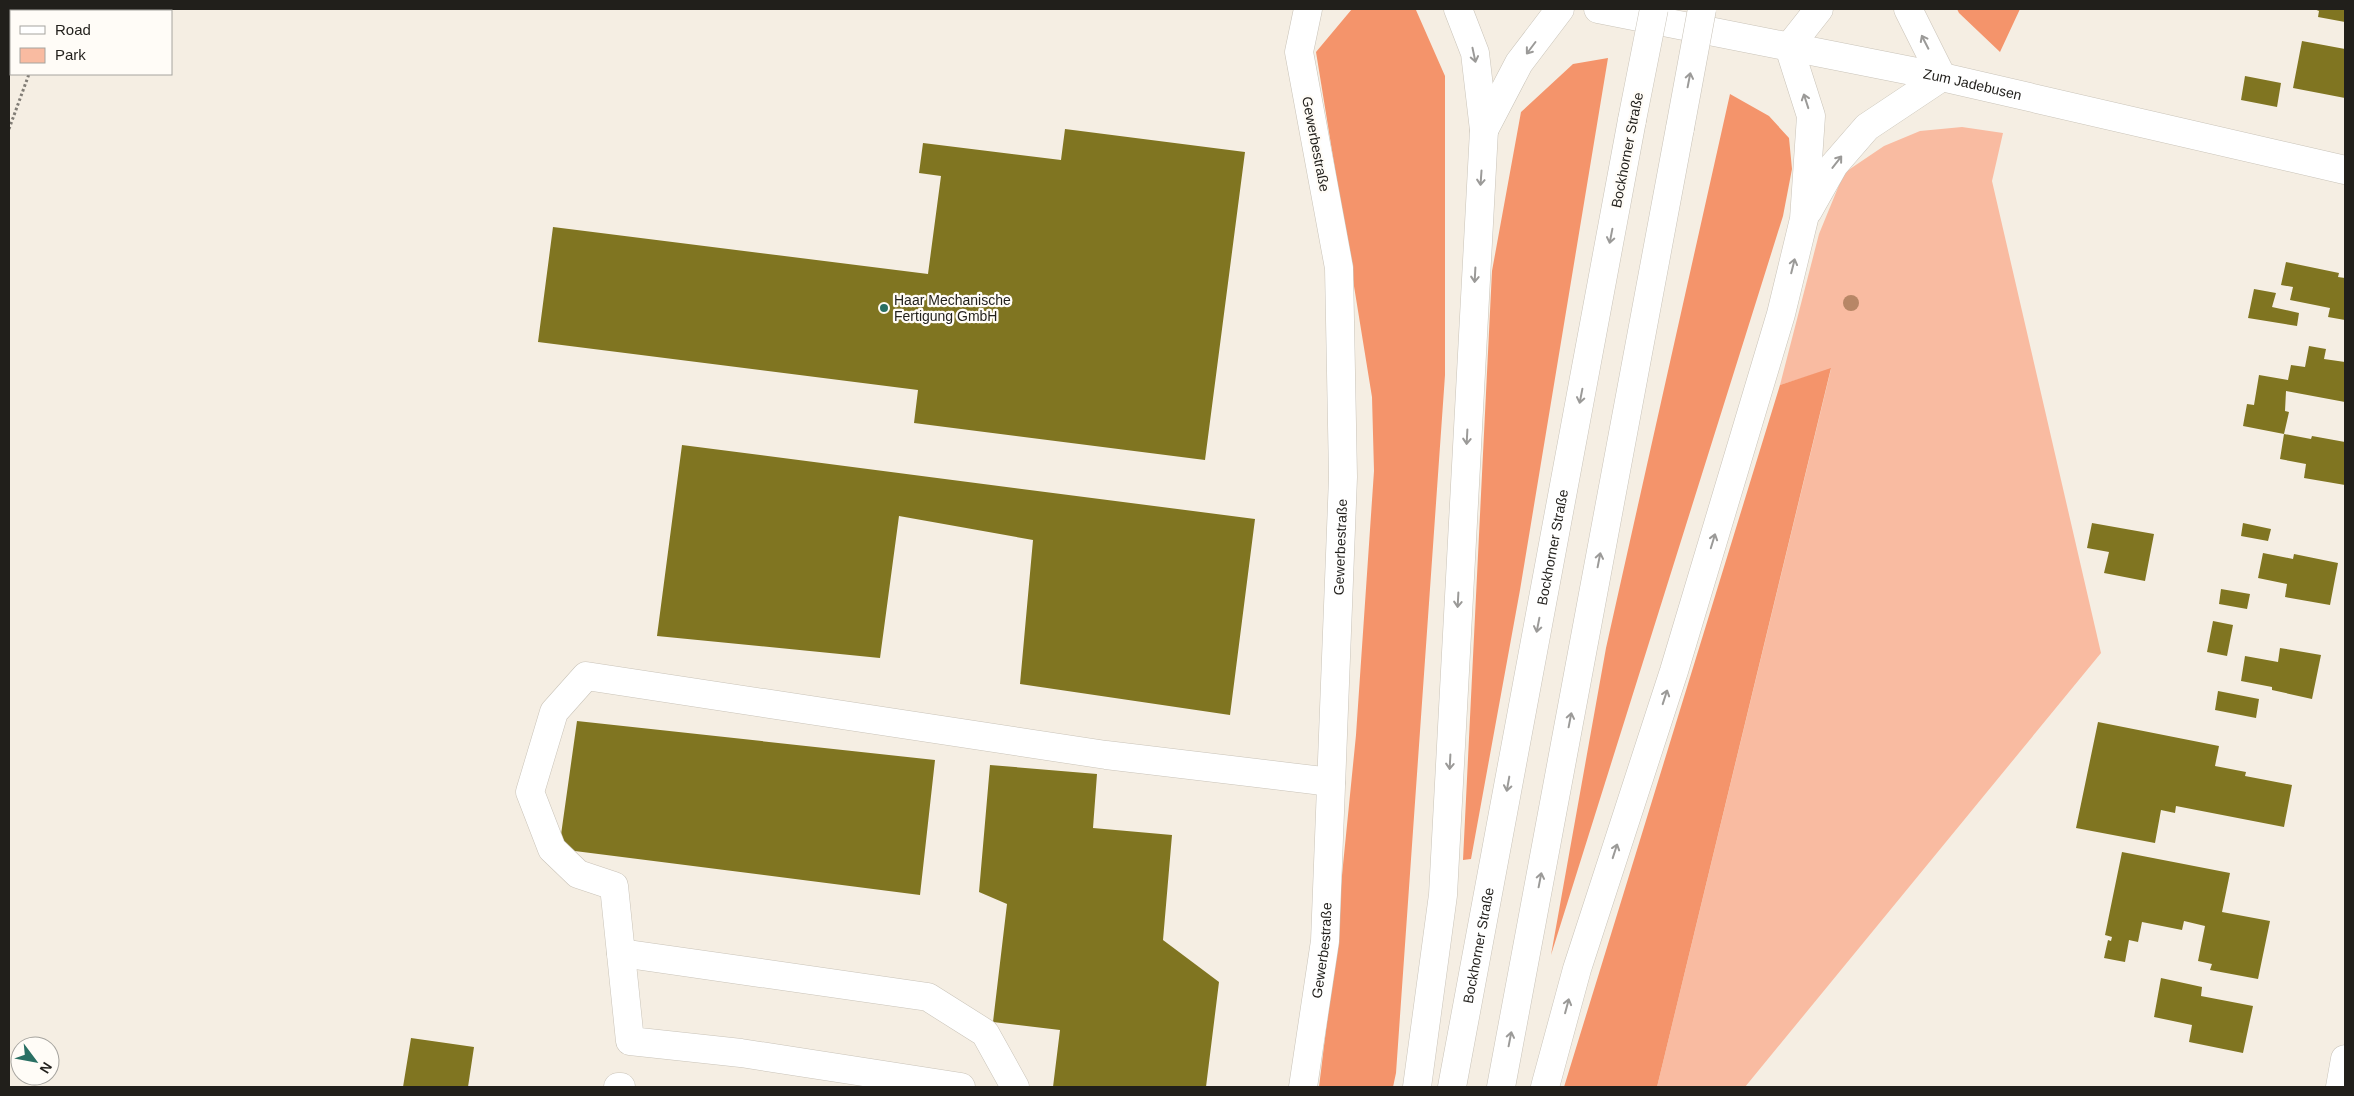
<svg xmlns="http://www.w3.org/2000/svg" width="2354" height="1096" viewBox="0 0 2354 1096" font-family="Helvetica,sans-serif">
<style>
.green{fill:#f9bba1}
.forest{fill:#f4946b}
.building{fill:#807521}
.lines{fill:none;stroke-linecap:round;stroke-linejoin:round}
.minor-casing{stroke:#c9c3b8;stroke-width:29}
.major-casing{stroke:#c9c3b8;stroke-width:29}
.path{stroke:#817d76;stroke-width:3;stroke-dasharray:2.5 2.5;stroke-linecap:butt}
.minor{stroke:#fff;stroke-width:28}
.major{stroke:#fff;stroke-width:28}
.major-bridge-casing{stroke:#c9c3b8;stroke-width:29;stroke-linecap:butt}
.major-bridge{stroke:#fff;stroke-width:28}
.tree{fill:#b78666}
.oneway{stroke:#9b9a98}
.poi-dot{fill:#296f63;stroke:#fffcf7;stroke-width:2}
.labels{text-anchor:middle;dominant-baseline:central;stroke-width:4.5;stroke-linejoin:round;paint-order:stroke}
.street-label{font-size:14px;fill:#211f1b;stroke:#fffcf7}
.poi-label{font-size:14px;fill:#211f1b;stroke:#fffcf7;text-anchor:start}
</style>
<rect width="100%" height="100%" fill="#f5eee3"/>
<path class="green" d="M1962 127 2003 133 1992 181 2101 653 1745 1087H1657L1831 369 1780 385 1819 234 1844 173 1884 146 1920 131Z"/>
<path class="forest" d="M1352 9 1416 10 1445 76V375L1396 1073 1393 1087H1319L1329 1005 1356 735 1374 471 1372 397 1316 52Z
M1957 9H2020L2000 52 1959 13Z
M1608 58 1520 590 1471 859 1463 860 1492 271 1521 112 1573 64Z
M1730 94 1769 116 1789 138 1792 169 1783 216 1551 955 1606 648Z
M1831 368 1657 1087H1564L1780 385Z"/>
<path class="building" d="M2314 9H2345V22L2318 17 2319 11Z
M2302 41 2345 49V98L2293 88Z
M2245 76 2281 83 2277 107 2241 100Z
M1065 129 1245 152 1205 460 914 423 918 390 538 342 553 227 928 274 941 176 919 173 923 143 1061 160Z
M2286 262 2339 273 2338 277 2345 278V320L2328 317 2330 308 2290 300 2293 287 2281 285Z
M2254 289 2276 293 2272 307 2299 313 2297 326 2248 318Z
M2309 346 2326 349 2324 359 2345 362V402L2286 391 2285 411 2289 412 2284 434 2243 426 2247 404 2254 405 2259 375 2288 380 2291 365 2305 367Z
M2284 434 2311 439 2312 436 2345 442V485L2304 478 2306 464 2280 459Z
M682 445 1255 519 1230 715 1020 684 1033 540 899 516 880 658 657 636Z
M2092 523 2154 534 2145 581 2104 573 2109 552 2087 548Z
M2243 523 2271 529 2268 541 2241 536Z
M2263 553 2293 559 2294 554 2338 563 2330 605 2285 597 2287 584 2258 578Z
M2221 589 2250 594 2247 609 2219 604Z
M2213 621 2233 625 2227 656 2207 652Z
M2280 648 2321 655 2312 699 2272 690V687L2241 681 2245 656 2278 662Z
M2218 691 2259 699 2256 718 2215 710Z
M577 721 935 760 920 895 559 849Z
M2098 722 2219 746 2215 766 2246 772 2245 776 2292 785 2284 827 2176 806 2175 813 2161 810 2155 843 2076 828Z
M990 765 1097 774 1093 828 1172 835 1163 940 1219 982 1206 1087H1053L1060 1030 993 1022 1007 904 979 892Z
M2122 852 2230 873 2222 912 2270 921 2258 979 2210 970 2212 964 2198 961 2205 926 2184 921 2182 930 2142 922 2138 942 2129 940 2125 962 2104 958 2108 940 2111 941 2112 937 2105 935Z
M2161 978 2202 987 2201 996 2253 1006 2243 1053 2189 1042 2192 1025 2154 1017Z
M411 1038 474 1047 468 1087H403Z"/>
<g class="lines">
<defs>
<g id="minor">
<path id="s1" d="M1598 9 1942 77 2345 170"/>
<path d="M621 953 928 997 985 1033 1015 1087"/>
<path d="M618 1087H621"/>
<path d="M961 1087 741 1053 630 1041 614 886 578 874 552 849 530 792 554 712 586 676 1106 755 1331 782"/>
<path id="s2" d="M1303 1087 1325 941 1343 477 1339 268 1299 52 1308 9"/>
<path d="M2340 1087 2345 1059"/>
</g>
<g id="major">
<path d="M1484 130 1519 63 1560 9"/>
<path d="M1808 211 1834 165 1867 127 1942 77 1908 9"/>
<path d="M1417 1087 1443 895 1484 130 1475 53 1458 9"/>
<path id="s3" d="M1452 1087 1632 120"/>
<path d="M1501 1087 1680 128"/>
<path d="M1545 1087 1577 969 1674 671 1781 314 1804 219 1811 116 1789 47 1819 9"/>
</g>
</defs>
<use href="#minor" class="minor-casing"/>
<use href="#major" class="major-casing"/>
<path class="path" d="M51 11 52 9
M9 129 29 74"/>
<use href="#minor" class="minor"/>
<use href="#major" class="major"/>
<defs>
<path id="major-bridge" d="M1632 120 1654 9
M1680 128 1702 9"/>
</defs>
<use href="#major-bridge" class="major-bridge-casing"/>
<use href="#major-bridge" class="major-bridge"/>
</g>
<circle class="tree" cx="1851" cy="303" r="8"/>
<defs><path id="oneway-shaft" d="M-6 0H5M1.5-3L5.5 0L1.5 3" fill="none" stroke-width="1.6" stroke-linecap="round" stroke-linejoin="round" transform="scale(1.25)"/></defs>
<g class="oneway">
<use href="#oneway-shaft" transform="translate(1925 42) rotate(-117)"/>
<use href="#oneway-shaft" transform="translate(1531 48) rotate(127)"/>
<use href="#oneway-shaft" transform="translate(1474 55) rotate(78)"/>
<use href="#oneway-shaft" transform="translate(1689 80) rotate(-79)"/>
<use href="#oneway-shaft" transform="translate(1806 101) rotate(-108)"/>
<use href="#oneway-shaft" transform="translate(1837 162) rotate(-52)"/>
<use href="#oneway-shaft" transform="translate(1481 178) rotate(94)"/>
<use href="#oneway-shaft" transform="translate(1611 236) rotate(101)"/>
<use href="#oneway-shaft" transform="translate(1793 266) rotate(-76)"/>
<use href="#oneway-shaft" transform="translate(1475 275) rotate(93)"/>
<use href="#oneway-shaft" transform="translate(1581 396) rotate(101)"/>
<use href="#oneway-shaft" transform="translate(1467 437) rotate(93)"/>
<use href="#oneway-shaft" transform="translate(1713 541) rotate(-73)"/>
<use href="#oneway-shaft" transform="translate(1599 560) rotate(-79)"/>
<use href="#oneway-shaft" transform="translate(1458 600) rotate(93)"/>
<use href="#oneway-shaft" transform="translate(1538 625) rotate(101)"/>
<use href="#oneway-shaft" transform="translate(1665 697) rotate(-72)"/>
<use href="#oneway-shaft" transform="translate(1570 720) rotate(-79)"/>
<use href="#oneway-shaft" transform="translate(1450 762) rotate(93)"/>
<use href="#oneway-shaft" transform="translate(1508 784) rotate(100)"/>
<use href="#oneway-shaft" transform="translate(1615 851) rotate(-72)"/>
<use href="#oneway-shaft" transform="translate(1540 880) rotate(-79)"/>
<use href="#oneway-shaft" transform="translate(1567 1006) rotate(-75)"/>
<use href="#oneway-shaft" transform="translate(1510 1039) rotate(-79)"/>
</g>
<circle class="poi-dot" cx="884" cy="308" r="5"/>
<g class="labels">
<g class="street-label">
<text stroke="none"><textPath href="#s1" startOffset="382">Zum Jadebusen</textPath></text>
<text transform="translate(1316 144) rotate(79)">Gewerbestraße</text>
<text transform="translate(1627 150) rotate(-79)">Bockhorner Straße</text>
<text stroke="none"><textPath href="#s2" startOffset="542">Gewerbestraße</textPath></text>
<text stroke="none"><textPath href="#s3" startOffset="549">Bockhorner Straße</textPath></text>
<text stroke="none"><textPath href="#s3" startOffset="144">Bockhorner Straße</textPath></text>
<text stroke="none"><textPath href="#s2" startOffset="138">Gewerbestraße</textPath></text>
</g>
<g class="poi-label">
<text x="894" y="300">Haar Mechanische<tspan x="894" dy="16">Fertigung GmbH</tspan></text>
</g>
</g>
<rect width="2354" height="1096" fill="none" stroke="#211f1b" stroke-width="20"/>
<rect x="10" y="10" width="162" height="65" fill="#fffcf7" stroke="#a6a49f"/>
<rect x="20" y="26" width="25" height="8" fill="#ffffff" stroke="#a6a49f"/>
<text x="55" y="35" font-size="15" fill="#211f1b">Road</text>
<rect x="20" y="48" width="25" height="15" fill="#f9bba1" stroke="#a6a49f"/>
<text x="55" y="60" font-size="15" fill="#211f1b">Park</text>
<g transform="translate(35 1061) rotate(122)"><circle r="24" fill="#fffcf7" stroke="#a6a49f"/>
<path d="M0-4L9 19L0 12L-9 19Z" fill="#296f63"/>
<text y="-8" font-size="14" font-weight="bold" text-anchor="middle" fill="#211f1b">N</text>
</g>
</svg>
